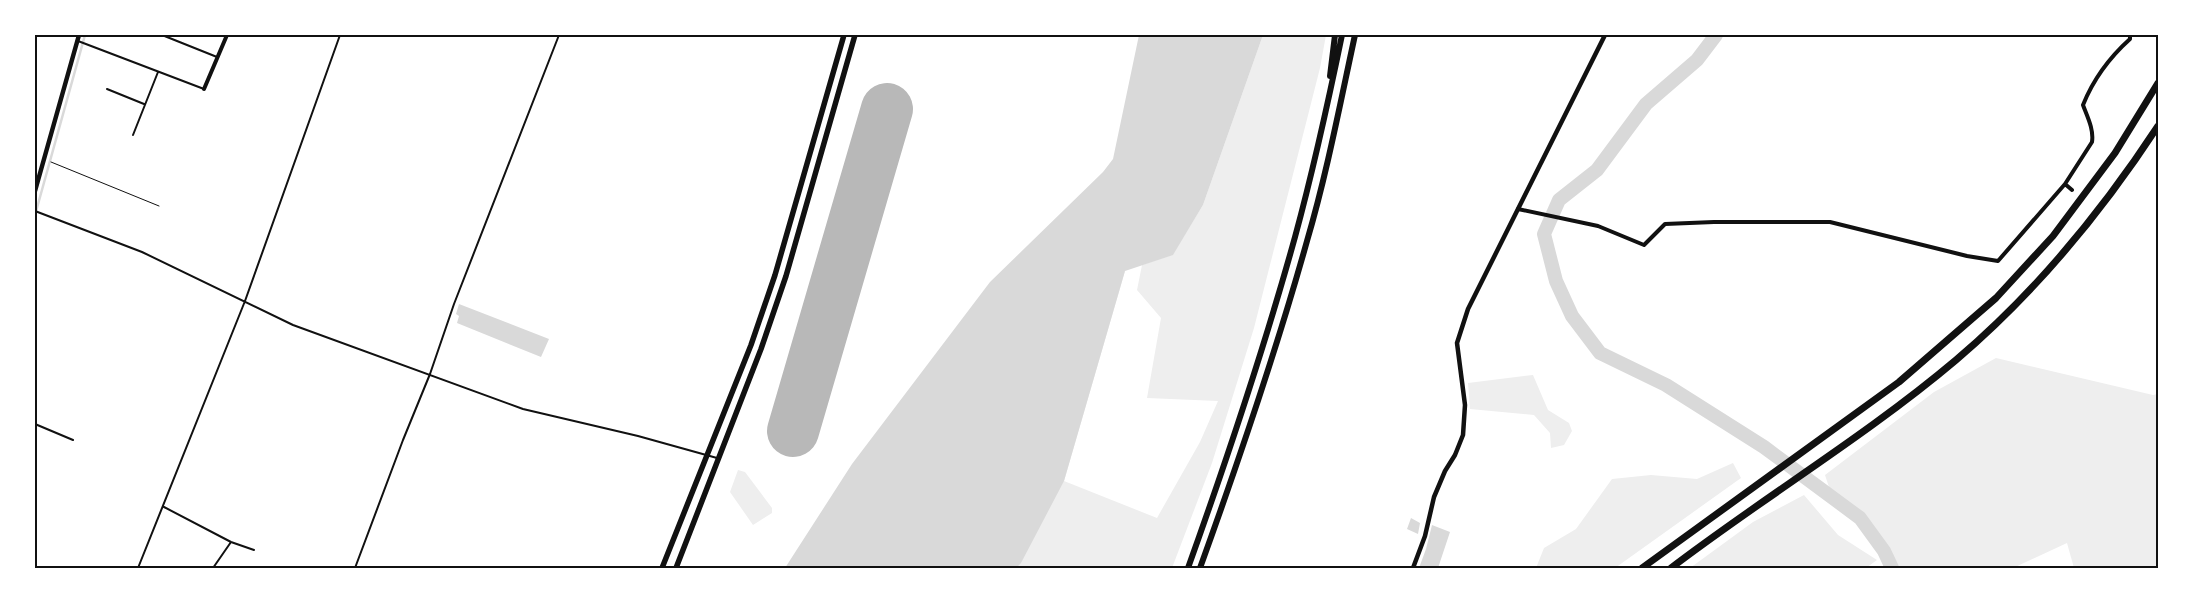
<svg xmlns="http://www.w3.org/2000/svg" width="2193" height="603" viewBox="0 0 2193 603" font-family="'PT Sans Narrow',sans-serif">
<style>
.green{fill:#eee}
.water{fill:#d9d9d9}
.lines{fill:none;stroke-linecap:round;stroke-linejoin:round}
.stream{stroke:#d9d9d9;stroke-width:2.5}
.river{stroke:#d9d9d9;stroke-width:14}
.runway{stroke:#b8b8b8;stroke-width:52}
.path{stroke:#111;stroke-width:1}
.service{stroke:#111;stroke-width:2}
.minor{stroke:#111;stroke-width:4}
.tertiary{stroke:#111;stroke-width:4.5}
.primary{stroke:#111;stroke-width:5.5}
.trunk{stroke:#111;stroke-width:6}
.motorway{stroke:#111;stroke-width:7}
.neatline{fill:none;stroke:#111;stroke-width:2}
</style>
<rect width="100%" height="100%" fill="#fff"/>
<path class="green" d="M1263 35H1326L1320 68 1254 328 1212 463 1172 568H850L1125 271 1064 481 1157 518 1200 442 1218 401 1147 398 1161 318 1137 290 1142 265 1173 254 1203 205Z
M1996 358 2153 395 2158 394V568H2074L2067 543 2013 568H1899L1870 523 1829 487 1825 475 1934 392Z
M1533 375 1548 410 1569 423 1572 431 1564 445 1551 448 1550 433 1534 415 1470 409 1468 383Z
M1733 463 1741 478 1615 568H1536L1544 548 1576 529 1612 479 1651 475 1697 479Z
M738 470 745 472 772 508V513L753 525 730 492Z
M1804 495 1838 535 1877 560 1866 568H1690L1753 522Z"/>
<path class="water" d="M1139 35H1263L1203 205 1173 255 1125 271 1064 481 1021 563 1016 568H785L852 464 990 282 1103 172 1113 159Z
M459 304 549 339 541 357 457 323 459 316 456 314Z
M1411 518 1420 523 1418 534 1407 529Z
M1432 525 1450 532 1438 568H1419L1426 549Z"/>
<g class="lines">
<path class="stream" d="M35 215 85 35"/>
<path class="river" d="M1716 35 1697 60 1646 104 1597 170 1559 200 1544 234 1556 281 1572 316 1600 353 1666 385 1764 447 1860 518 1884 551 1892 568"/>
<path class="runway" d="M793 431 887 109"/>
<path class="path" d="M51 162 159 206"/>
<path class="service" d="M162 35 217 57
M78 41 204 89
M107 89 144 104
M133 135 158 72
M35 211 142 252 293 325 523 409 638 436 717 458
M35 424 73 440
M164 507 231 542 254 550
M138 568 245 301 340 35
M213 568 231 542
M355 568 403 440 430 374 454 304 559 35"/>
<path class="minor" d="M204 89 227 35
M2065 184 2072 190
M1518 209 1598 226 1644 245 1665 224 1714 222H1830L1967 256 1998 261 2065 184 2092 142C2094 129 2087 116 2083 105 2093 80 2110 57 2130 39V35"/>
<path class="tertiary" d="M35 191 79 35
M1413 568 1425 536 1434 497 1445 471 1455 455 1463 435 1465 405 1457 343 1468 309 1605 35"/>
<path class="primary" d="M662 568 751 345 775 275 844 35
M676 568 761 349 786 276 855 35"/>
<path class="trunk" d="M1330 76 1335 35
M1188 568C1227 459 1264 349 1295 237 1313 171 1328 103 1342 35
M1200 568C1239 460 1276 352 1307 241 1327 173 1340 104 1355 35"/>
<path class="motorway" d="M1642 568 1899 382 1996 298 2053 236 2115 153 2158 83
M1671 568C1764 497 1866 436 1956 360 2036 292 2101 213 2158 126"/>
</g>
<rect width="2193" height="603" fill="none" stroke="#ffffff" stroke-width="72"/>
<rect x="36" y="36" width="2121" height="531" class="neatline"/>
</svg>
